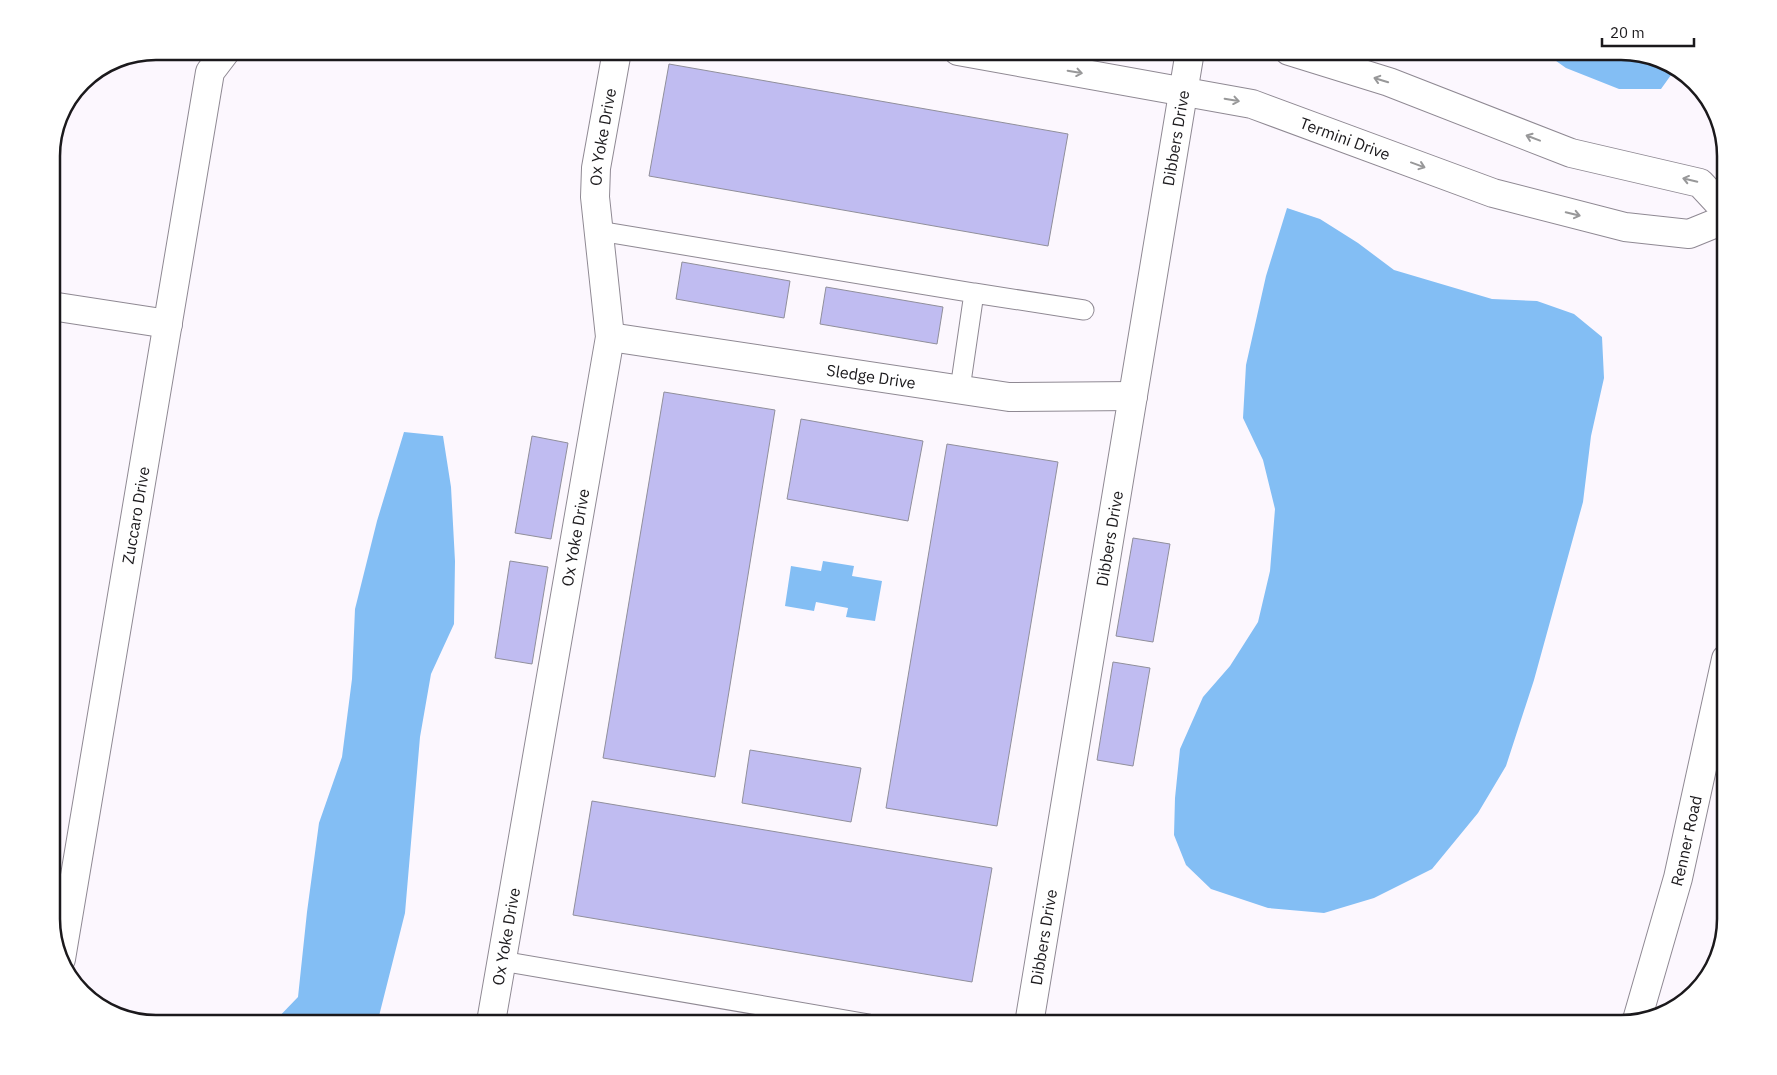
<svg xmlns="http://www.w3.org/2000/svg" width="1777" height="1075" viewBox="0 0 1777 1075" font-family="'IBM Plex Sans',sans-serif">
<style>
.water{fill:#83bef4}
.building{fill:#c0bcf1;stroke:#908f9b}
.lines{fill:none;stroke-linecap:round;stroke-linejoin:round}
.lane-casing{stroke:#8f8993;stroke-width:21}
.street-casing{stroke:#8f8993;stroke-width:30}
.secondary-casing{stroke:#8f8993;stroke-width:30}
.lane{stroke:#fff;stroke-width:19}
.street{stroke:#fff;stroke-width:28}
.secondary{stroke:#fff;stroke-width:28}
.oneway{stroke:#989899}
.labels{text-anchor:middle;dominant-baseline:central;stroke-width:4;stroke-linejoin:round;paint-order:stroke}
.street-label{font-size:16px;fill:#1b191c;stroke:#fff}
.rim{fill:none;stroke:#1b191c;stroke-width:2.5}
</style>
<rect width="100%" height="100%" fill="#fcf7fe"/>
<path class="water" d="M1542 51H1621L1674 65 1676 68 1661 89H1619L1566 68Z
M1287 208 1320 219 1358 243 1394 270 1492 299 1537 301 1574 314 1602 337 1604 378 1591 436 1583 502 1534 680 1506 766 1478 813 1432 869 1374 898 1324 913 1268 908 1211 889 1186 865 1174 835 1175 798 1180 749 1203 697 1230 666 1258 622 1270 571 1275 509 1263 460 1243 418 1246 365 1266 276Z
M404 432 443 436 451 487 455 561 454 624 431 674 420 737 405 913 377 1024H272L298 997 307 912 319 823 342 757 352 679 355 609 377 521Z
M823 561 854 566 852 576 882 581 875 621 846 617 848 608 816 602 814 611 785 606 791 566 821 571Z"/>
<path class="building" d="M669 64 1068 134 1048 246 649 176Z
M682 262 790 281 784 318 676 299Z
M826 287 943 307 937 344 820 324Z
M664 392 775 410 715 777 603 758Z
M801 419 923 441 908 521 787 499Z
M532 436 568 443 551 539 515 533Z
M947 444 1058 462 997 826 886 808Z
M1133 538 1170 544 1153 642 1116 636Z
M510 561 548 567 532 664 495 658Z
M1113 662 1150 668 1133 766 1097 760Z
M750 750 861 768 851 822 742 803Z
M592 801 992 868 972 982 573 915Z"/>
<g class="lines">
<defs>
<path id="lane" d="M599 231 974 293
M960 389 974 293 1084 310
M502 961 869 1024"/>
<g id="street">
<path id="s1" d="M958 51 1252 104 1493 193 1625 227 1689 234 1726 219"/>
<path d="M1289 51 1389 82 1571 153 1700 183 1726 211"/>
<path d="M51 306 168 324"/>
<path id="s2" d="M610 337 1009 397 1133 396"/>
<path id="s3" d="M61 959 210 72 226 51"/>
<path id="s4" d="M492 1024 491 1022 610 337 595 197 596 168 617 51"/>
<path id="s5" d="M1029 1024 1190 51"/>
</g>
<g id="secondary">
<path id="s6" d="M1637 1020 1678 878 1726 659"/>
</g>
</defs>
<use href="#lane" class="lane-casing"/>
<use href="#street" class="street-casing"/>
<use href="#secondary" class="secondary-casing"/>
<use href="#lane" class="lane"/>
<use href="#street" class="street"/>
<use href="#secondary" class="secondary"/>
</g>
<defs><path id="oneway-shaft" d="M-6 0H5M1.5-3L5.5 0L1.5 3" fill="none" stroke-width="1.6" stroke-linecap="round" stroke-linejoin="round" transform="scale(1.25)"/></defs>
<g class="oneway">
<use href="#oneway-shaft" transform="translate(1075 72) rotate(10)"/>
<use href="#oneway-shaft" transform="translate(1381 80) rotate(-163)"/>
<use href="#oneway-shaft" transform="translate(1232 100) rotate(10)"/>
<use href="#oneway-shaft" transform="translate(1533 138) rotate(-159)"/>
<use href="#oneway-shaft" transform="translate(1418 165) rotate(20)"/>
<use href="#oneway-shaft" transform="translate(1690 180) rotate(-167)"/>
<use href="#oneway-shaft" transform="translate(1573 214) rotate(14)"/>
</g>
<g class="labels">
<g class="street-label">
<text stroke="none"><textPath href="#s4" startOffset="899">Ox Yoke Drive</textPath></text>
<text stroke="none"><textPath href="#s5" startOffset="898">Dibbers Drive</textPath></text>
<text stroke="none"><textPath href="#s1" startOffset="398">Termini Drive</textPath></text>
<text stroke="none"><textPath href="#s2" startOffset="264">Sledge Drive</textPath></text>
<text stroke="none"><textPath href="#s3" startOffset="450">Zuccaro Drive</textPath></text>
<text stroke="none"><textPath href="#s4" startOffset="494">Ox Yoke Drive</textPath></text>
<text stroke="none"><textPath href="#s5" startOffset="492">Dibbers Drive</textPath></text>
<text stroke="none"><textPath href="#s6" startOffset="186">Renner Road</textPath></text>
<text stroke="none"><textPath href="#s4" startOffset="89">Ox Yoke Drive</textPath></text>
<text stroke="none"><textPath href="#s5" startOffset="88">Dibbers Drive</textPath></text>
</g>
</g>
<path d="M0 0H1777V1075H0ZM156 60H1621A96 96 0 0 1 1717 156V919A96 96 0 0 1 1621 1015H156A96 96 0 0 1 60 919V156A96 96 0 0 1 156 60Z" fill="#fff" fill-rule="evenodd"/>
<path class="rim" d="M156 60H1621A96 96 0 0 1 1717 156V919A96 96 0 0 1 1621 1015H156A96 96 0 0 1 60 919V156A96 96 0 0 1 156 60Z"/>
<path d="M1602 38v8h92v-8" fill="none" stroke="#1b191c" stroke-width="2.5"/>
<text x="1610" y="38" font-size="15" fill="#1b191c" stroke="#ffffff" stroke-width="4" paint-order="stroke">20 m</text>
</svg>
